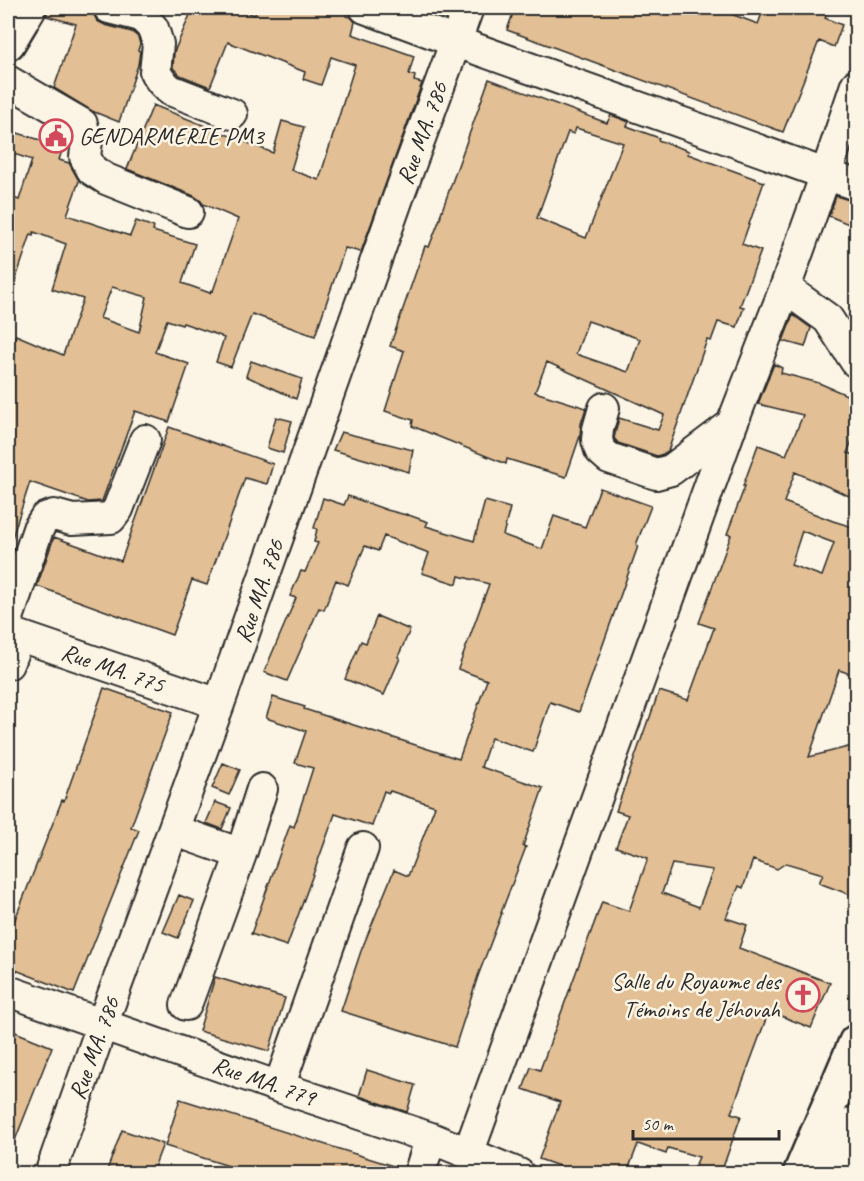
<svg xmlns="http://www.w3.org/2000/svg" width="864" height="1181" viewBox="0 0 864 1181" font-family="Caveat,sans-serif">
<style>
.building{fill:#e2bf94;stroke:#2b2b2b;stroke-width:1.5;fill-rule:evenodd}
.lines{fill:none;stroke-linecap:round;stroke-linejoin:round}
.minor-casing{stroke:#2b2b2b;stroke-width:34}
.major-casing{stroke:#2b2b2b;stroke-width:38}
.highway-casing{stroke:#2b2b2b;stroke-width:38}
.minor{stroke:#fcf5e5;stroke-width:30}
.major{stroke:#fcf5e5;stroke-width:33}
.highway{stroke:#fcf5e5;stroke-width:33}
.labels{text-anchor:middle;dominant-baseline:central;stroke-width:5;stroke-linejoin:round;paint-order:stroke}
.street-label{font-size:24px;fill:#2b2b2b;stroke:#fcf5e5}
.poi-label{font-size:24px;fill:#2b2b2b;stroke:#fcf5e5;text-anchor:start}
</style>
<rect width="100%" height="100%" fill="#fcf5e5"/>
<filter id="ink" filterUnits="userSpaceOnUse"><feTurbulence type="fractalNoise" baseFrequency=".0167" numOctaves="2"/><feDisplacementMap in="SourceGraphic" scale="12" xChannelSelector="R" yChannelSelector="G"/><feConvolveMatrix kernelMatrix="1 2 1 2 8 2 1 2 1" color-interpolation-filters="sRGB"/></filter>
<g filter="url(#ink)">
<path class="building" d="M48 8H92L93 13 97 21 105 25 132 32 138 37 140 44 138 50 140 51 138 65 119 122 92 111 54 88 76 24 46 16Z
M193 8H235L255 15 256 8H348L346 16 351 17 355 22 352 34 414 56 409 74 415 76 414 81 422 83 361 252 345 248 315 336 252 314 231 367 216 362 224 338 221 337V336L183 323 182 325 167 320 155 352 189 364 169 422 135 411 102 501 88 502 30 482 11 541H8V354L16 335 63 355 83 299 52 289 66 244 34 232 33 235 31 234 10 296H8V196L19 200 32 160 8 152V130L63 147 59 160 69 163 79 181 67 215 130 236 136 221 154 227 153 231 195 244 182 283 210 293 211 290 213 291 238 219 203 204 201 201 194 196 127 169 153 105 273 153 282 121 304 127 291 170 319 180 355 65 331 57 321 85 303 79 305 72 228 42 210 87 180 75 173 68 174 52ZM112 287 147 297 139 332 100 318Z
M515 8H715L758 24 764 8H828L825 18 842 25 834 47 819 41 783 132 507 30Z
M489 79 607 123 611 115 629 122 627 126 659 138 658 140 689 151 688 154 764 182 742 244 761 251 740 306 744 307 737 327 718 322 711 341 707 340 668 451 663 454 657 456 618 443 614 438 619 418 658 430 664 415 547 362 535 392 586 408 581 424 580 436 566 477 507 459 506 464 412 426 413 420 385 411 404 351 390 346 425 246 429 247 441 216H440ZM576 128 623 143 586 238 537 218 568 132 574 134ZM588 321 640 339 628 372 576 354Z
M836 196 856 202V227L829 216Z
M793 315 811 328 805 347 783 341Z
M251 361 302 379 296 399 246 376Z
M774 364 782 368 781 373 819 383 856 399V431L847 453 856 455V499L795 472 784 502 833 521 856 528V676L839 670 809 757 856 745V897L819 883 823 874 786 863 777 869 753 860 743 888 739 886 726 918 747 925 739 948 830 983 811 1028 769 1011 731 1113 741 1116 721 1173H692L699 1157 668 1148 666 1154 638 1144 627 1173H579L539 1159 560 1102 523 1089 531 1067 540 1070 602 902 629 911 648 858 616 847 628 815 616 811 648 720H649L659 691 688 700 714 628 699 623 731 535 727 534 745 486H743L758 445 786 455 803 415 758 404ZM802 531 834 543 822 576 791 565ZM672 864 713 870 699 907 662 893Z
M276 417 292 421 283 453 267 448Z
M169 427 273 464 267 484 245 478 207 585 192 580 172 635 37 586 54 537 121 561Z
M341 432 413 450 409 472 333 450Z
M600 488 651 506 636 545 638 546 579 712 550 702 533 752 491 738 481 767 543 788 523 846 526 847 501 913H502L478 976 455 1047 341 1011 361 951 394 870 408 876 435 806 390 791 389 793 384 791 372 826 335 814 287 946 251 934 290 825 294 827 313 768 295 763 306 731 266 718 273 697 305 707 304 709 459 759 487 680 458 669 489 584 459 576 457 584 422 573 429 553 384 536 378 551 365 546 348 585 336 580 324 610 319 608 287 681 264 672 296 598 290 596 301 571 305 572 318 543 314 542 317 529 314 528 323 498 344 505 348 496 387 510 406 515V514L428 522 426 526 474 541 485 501 510 508 503 535 542 549 554 516 585 527Z
M377 616 410 630 398 657 400 658 384 695 345 679 361 641 366 643Z
M104 688 173 712 131 827 139 830 74 993 8 967V937L62 800 64 801Z
M223 763 240 770 229 795 212 788Z
M215 802 231 808 222 829 206 823Z
M179 895 194 901 178 938 163 932Z
M215 977 285 998 269 1051 199 1031Z
M8 1029 52 1047 8 1158Z
M367 1070 415 1085 407 1112 359 1096Z
M180 1099 403 1169 402 1173H251L165 1146Z
M122 1130 163 1144 152 1173H106Z"/>
<g class="lines">
<defs>
<path id="minor" d="M109 8 141 16 153 28 158 44 155 72 161 81 170 90 232 114
M365 8 454 41 856 185
M8 81 82 124 87 141 85 157 92 170 106 179 188 212
M785 288 828 319 856 362
M604 408 598 429 597 440 600 450 609 458 656 474 671 470 732 424
M8 618 38 529 45 518 54 515 72 520 111 518 118 509 145 440
M8 632 219 704
M8 664 19 636
M173 830 241 854
M8 991 279 1087 431 1138 519 1174
M186 1005 241 854 262 789
M279 1087 363 848
M468 1154 732 424 785 288 826 174 856 85
M50 1174 102 1025 219 704 398 198 468 8
M419 1174 431 1138"/>
<path id="major" d="M8 43 29 8"/>
<path id="highway" d="M800 1174 856 1042
M836 1174 856 1123"/>
</defs>
<use href="#minor" class="minor-casing"/>
<use href="#major" class="major-casing"/>
<use href="#highway" class="highway-casing"/>
<use href="#minor" class="minor"/>
<use href="#major" class="major"/>
<use href="#highway" class="highway"/>
</g>
</g>
<defs>
<symbol id="civic-ring" viewBox="-11 -11 22 22"><circle r="9.5" fill="#fcf5e5" stroke="#d1495b" stroke-width="1.5"/><path d="M-.6-6.5H3V-4.5H.6V-3L4-1V1h2V6H-6V1h2V-1L-.6-3ZM-1.2 2.5V6h2.4V2.5Z" fill="#d1495b"/></symbol>
<symbol id="church-ring" viewBox="-11 -11 22 22"><circle r="9.5" fill="#fcf5e5" stroke="#d1495b" stroke-width="1.5"/><path d="M-1.2-6h2.4v3.5h3.3v2.4h-3.3V6h-2.4V-.1h-3.3v-2.4h3.3Z" fill="#d1495b"/></symbol>
</defs>
<g fill-rule="evenodd">
<use href="#civic-ring" x="37" y="117" width="38" height="38"/>
<use href="#church-ring" x="784" y="976" width="38" height="38"/>
</g>
<g class="labels">
<g class="street-label">
<text transform="translate(422 133) rotate(-70)">Rue MA. 786</text>
<text transform="translate(259 591) rotate(-71)">Rue MA. 786</text>
<text transform="translate(113 668) rotate(19)">Rue MA. 775</text>
<text transform="translate(94 1048) rotate(-70)">Rue MA. 786</text>
<text transform="translate(264 1081) rotate(19)">Rue MA. 779</text>
</g>
<g class="poi-label">
<text x="79" y="136">GENDARMERIE PM3</text>
<text x="780" y="981" text-anchor="end">Salle du Royaume des<tspan x="780" dy="28">Témoins de Jéhovah</tspan></text>
</g>
</g>
<rect width="864" height="1181" fill="none" stroke="#fcf5e5" stroke-width="30"/>
<rect x="15" y="15" width="834" height="1151" fill="none" stroke="#2b2b2b" stroke-width="2" filter="url(#ink)"/>
<path d="M633 1130v9h146v-9" fill="none" stroke="#2b2b2b" stroke-width="3"/>
<text x="642" y="1130" font-size="18" fill="#2b2b2b" stroke="#fcf5e5" stroke-width="4.5" paint-order="stroke">50 m</text>
</svg>
